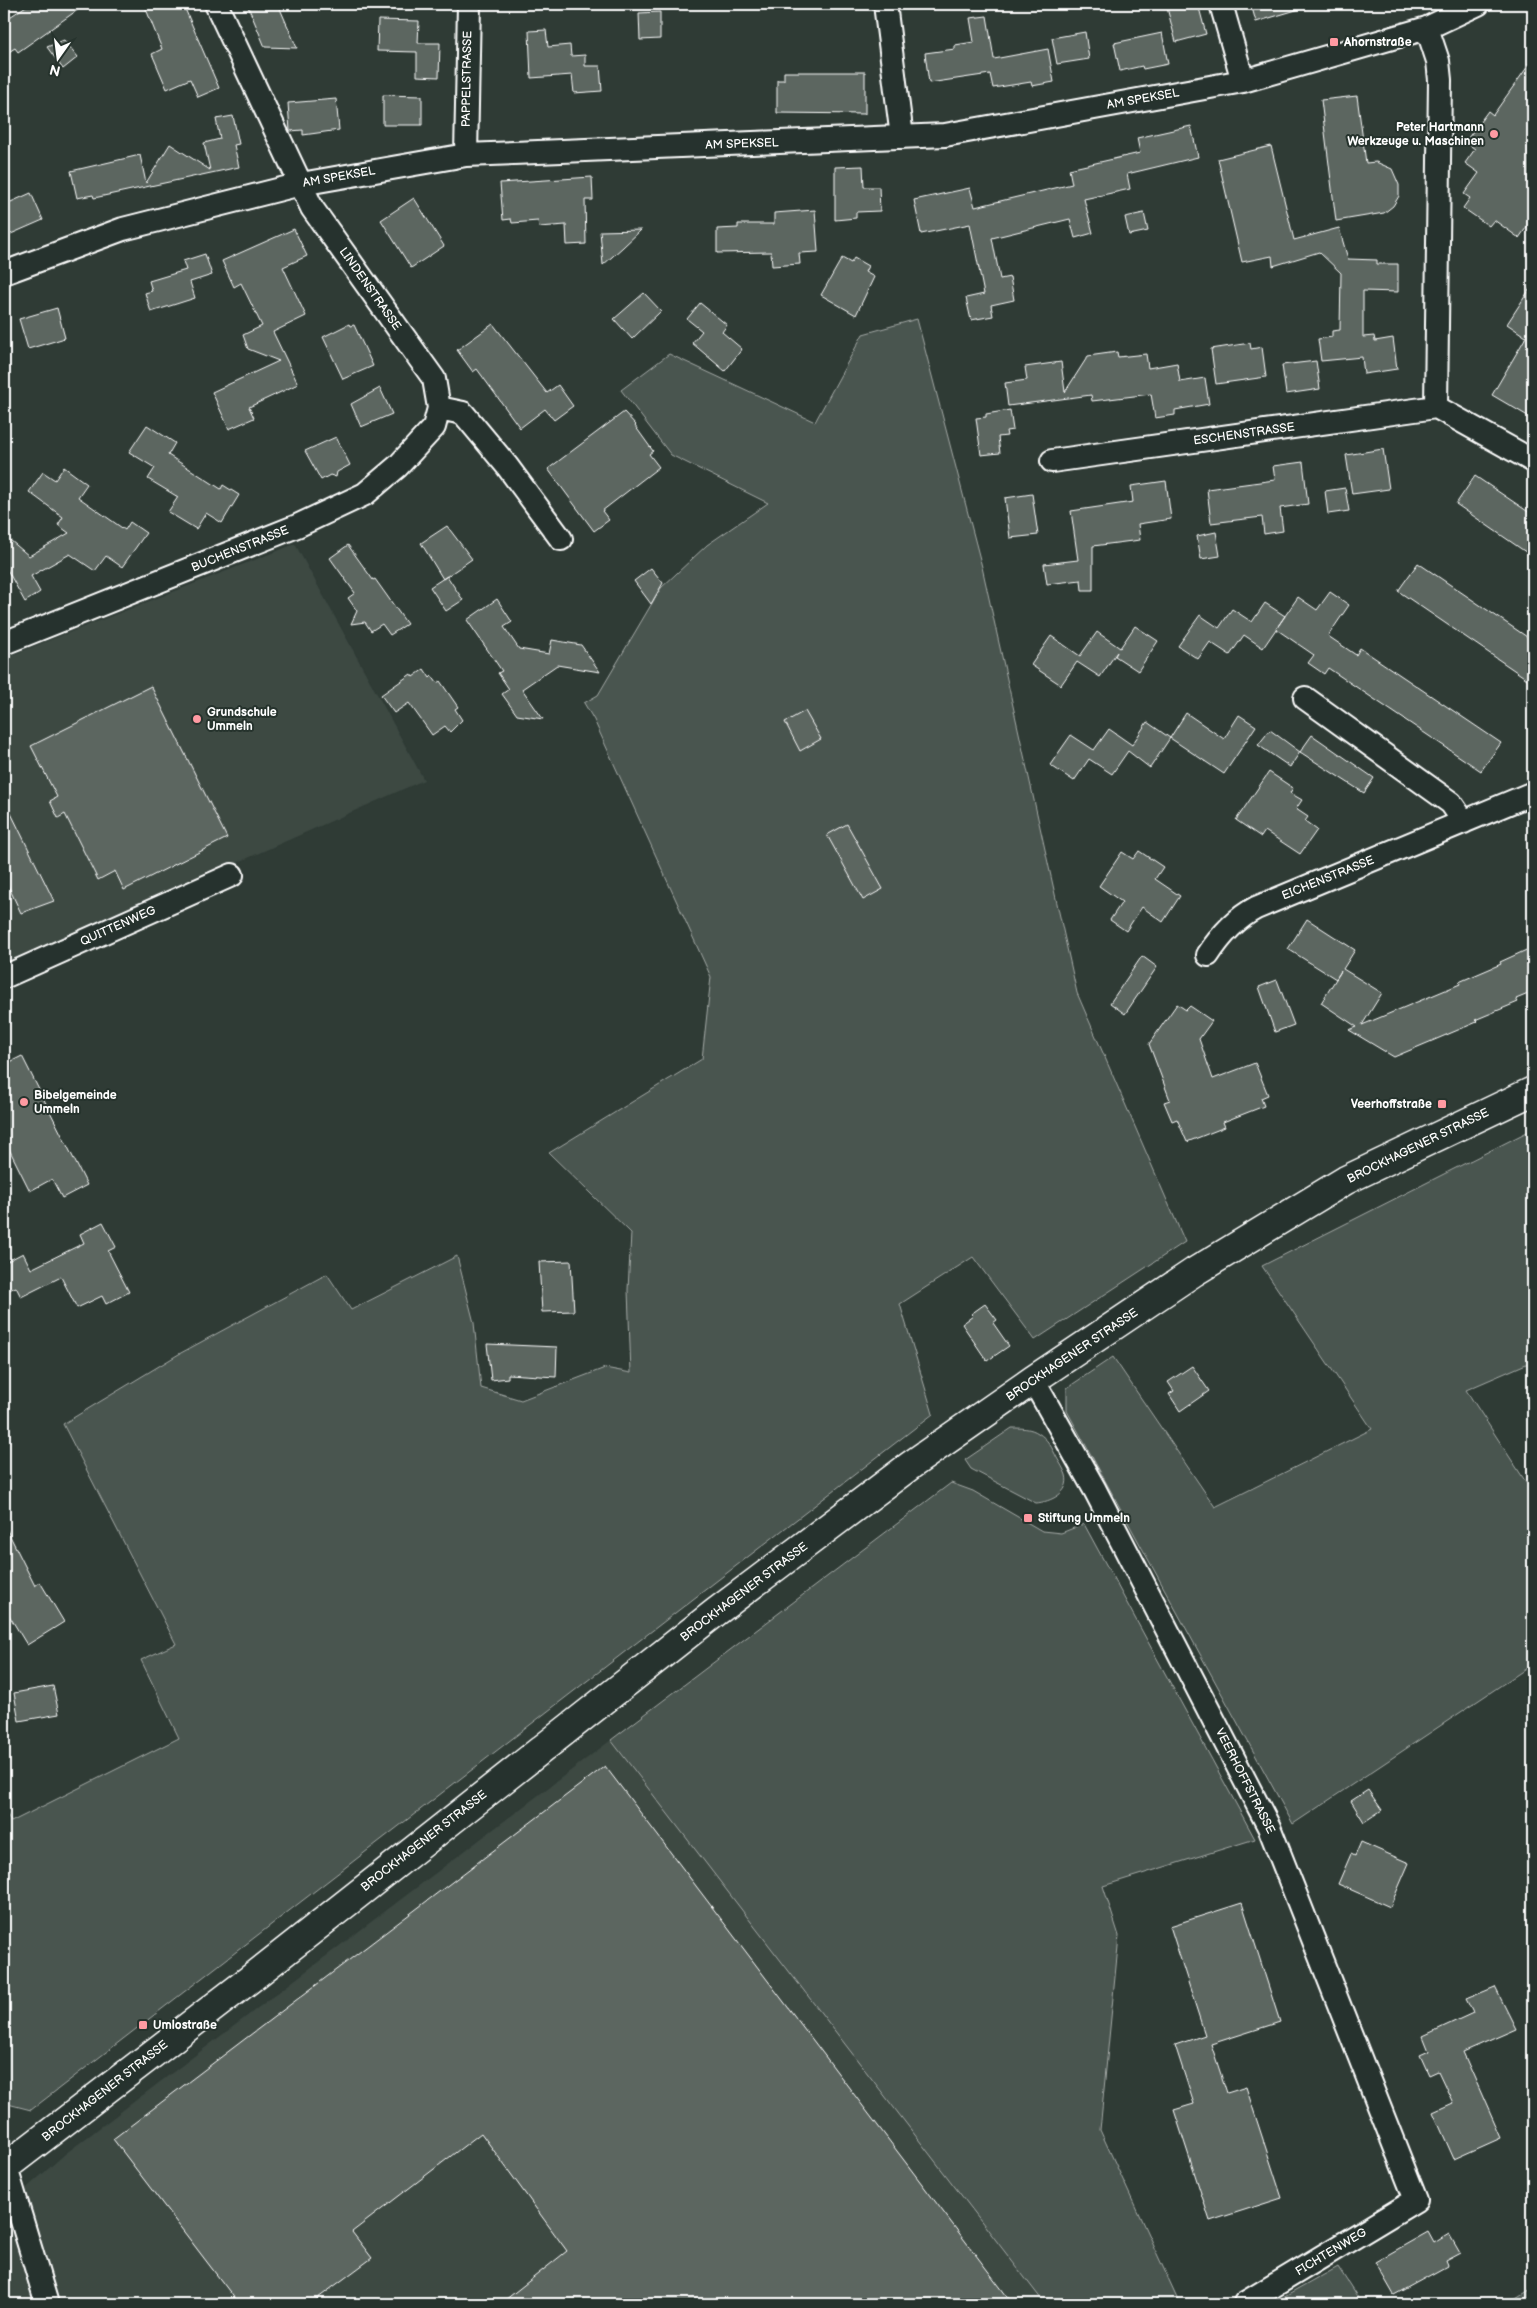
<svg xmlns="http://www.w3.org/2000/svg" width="1537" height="2308" viewBox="0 0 1537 2308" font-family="'Balsamiq Sans',sans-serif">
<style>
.built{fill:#3c4842}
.green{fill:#4a544f;stroke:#a4aaa7}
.building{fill:#5b6661;stroke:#fff}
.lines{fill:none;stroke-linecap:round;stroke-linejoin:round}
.minor-casing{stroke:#fff;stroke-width:26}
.major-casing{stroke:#fff;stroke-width:31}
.minor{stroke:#26332d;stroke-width:22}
.major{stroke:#26332d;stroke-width:28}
.poi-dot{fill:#ff9aa2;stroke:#26332d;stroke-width:2}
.labels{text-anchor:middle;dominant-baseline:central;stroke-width:4;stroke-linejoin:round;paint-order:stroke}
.poi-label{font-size:12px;font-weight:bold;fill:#fff;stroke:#26332d;text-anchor:start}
.street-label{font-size:12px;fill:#fff;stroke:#26332d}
</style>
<rect width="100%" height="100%" fill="#2f3b35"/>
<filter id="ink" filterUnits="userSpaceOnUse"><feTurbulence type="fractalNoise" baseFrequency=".02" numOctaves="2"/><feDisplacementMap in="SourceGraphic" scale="10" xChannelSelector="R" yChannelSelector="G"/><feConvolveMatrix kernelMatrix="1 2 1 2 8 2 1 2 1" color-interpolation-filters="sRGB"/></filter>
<g filter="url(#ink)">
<path class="built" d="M295 544 424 780 4 966V658Z
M611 1740 1045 2304H4V2208L65 2154Z"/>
<path class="green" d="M917 319 982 567 1077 993 1185 1242 1035 1340 973 1257 900 1304 933 1414 31 2110 4 2103V1808L11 1822 179 1738 141 1660 176 1644 63 1424 179 1354 327 1274 351 1310 457 1256 474 1323 481 1388 521 1400 605 1368 631 1373 628 1290 631 1233 549 1153 702 1059 711 977 594 720 584 703 598 695 661 588 707 545 768 503 671 455 621 390 669 354 815 422 863 334Z
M1533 1129V1361L1466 1390 1533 1493V1664L1293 1824 1067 1411V1388L1113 1357 1215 1507 1372 1429 1262 1266Z
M1012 1428C1021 1428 1031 1428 1038 1433 1048 1439 1052 1448 1057 1458 1060 1463 1064 1469 1066 1475 1071 1493 1050 1502 1036 1503L971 1469 965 1460Z
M951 1483 973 1491 1042 1531 1061 1533 1084 1524 1255 1839 1103 1886 1119 1936 1100 2130 1180 2304H1045L611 1740Z
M1338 2267 1362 2304H1272Z
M1533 2288V2304H1507Z"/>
<path class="building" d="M29 4H86L18 52 15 48 4 55V21Z
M144 4H183L219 88 198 97 190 79 167 89 152 54 162 49Z
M247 4H278L297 48 265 47Z
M1166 4H1198L1206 34 1176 42Z
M1251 4H1302L1303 8 1256 22Z
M660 12V39L640 40 639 13Z
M987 16 994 59 1048 49 1054 82 1032 86 1031 82 993 88 990 74 929 83 925 53 955 49V45L974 42 970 18Z
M378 20 419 21 418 43H440L439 77 417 76V52L377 51Z
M546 30 548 47 570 45 571 56 585 55V66H600L602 91 574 93 572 75 531 78 529 31Z
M1085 32 1089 59 1057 64 1052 38Z
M1162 33 1168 64 1143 69 1142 66 1120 71 1114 43Z
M64 40 78 57 63 69 47 47Z
M1533 59V218L1519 238 1494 220 1489 226 1463 208 1470 198 1464 194 1479 173 1465 163 1475 149 1465 142 1488 111 1493 115Z
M784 72H865V114L777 113V80H784Z
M383 95 422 96V125H383Z
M1357 96 1366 163 1376 162 1392 169 1399 185V196L1393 206 1384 213 1336 221 1321 100Z
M336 99 339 130 303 135V130L290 131 288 103Z
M233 116 239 144 234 145 239 167 94 198 93 195 77 198 71 171 140 155 146 183 170 144 210 170 204 143 220 139 216 119Z
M1191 126 1198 157 1127 174 1130 189 1084 199 1093 233 1075 238 1070 219 992 238 1000 279 1010 277 1014 300 991 305 993 316 971 320 966 298 984 294 970 224 921 234 914 200 970 188 975 207 1072 184 1069 169 1140 153 1137 138Z
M1271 146 1294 240 1339 228 1348 259 1377 260V264H1398V292L1363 291V337L1374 336 1375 341 1393 338 1397 369 1364 374 1362 357 1321 361 1318 339 1332 337V331L1340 330 1341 273 1319 252 1273 266 1272 256 1242 262 1218 159Z
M863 166 864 187H879L880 211 856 212V218L835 220V167Z
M592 177 593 200H585L586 244 567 245 566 225 539 227 538 221 512 223 511 219 503 220 500 183Z
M31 193 43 220 4 237V205Z
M414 198 444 246 411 268 381 220Z
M815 210 818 252 799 253 800 264 772 266 771 252 717 253V229L738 228V224H774V213Z
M1144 213 1148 231 1129 235 1125 217Z
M294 229 307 256 283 267 306 316 273 332 298 384 249 407 254 418 229 429 212 392 279 361 248 349 243 335 262 326 241 283 234 287 222 261Z
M641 230 623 247 603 265 600 231Z
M205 254 212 275 190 282 195 298 151 312 145 293 152 291 149 281 186 270 183 261Z
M842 258 851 263 854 258 868 266 865 272 874 277 856 315 821 295Z
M1533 284V419L1492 395 1526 337 1507 324Z
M644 293 661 311 632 339 614 319Z
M700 303 727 325 722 332 742 349 725 371 692 343 702 331 687 319Z
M57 308 65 338 28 349 19 319Z
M349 324 350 326 354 325 373 366 343 379 323 337Z
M493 324 547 393 558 385 573 406 554 420 545 409 520 428 477 369 473 372 457 350Z
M1250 343 1251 349 1262 347 1266 377 1216 384 1211 349Z
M1117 352 1118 357 1146 354 1148 368 1177 363 1180 382 1205 378 1209 404 1175 410V415L1155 418 1151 394 1092 401 1091 395 1008 406 1005 383 1027 380 1025 367 1061 362 1065 392 1088 356Z
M1316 361 1320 389 1286 394 1282 365Z
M380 388 392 414 361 427 351 404Z
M1010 410 1013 430 1006 431 1007 436 998 437 1000 453 981 455 976 418 986 417V414Z
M624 412 636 425 635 426 653 451 649 454 659 467 602 511 609 520 594 531 548 469Z
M147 425 175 443 168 455 221 489 223 485 239 495 222 523 206 513 196 529 168 512 178 497 148 479 155 468 129 452Z
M336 437 350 465 337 472 336 477 330 475 321 480 305 451Z
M1383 449 1389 489 1352 494 1346 455Z
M1303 462 1308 504 1280 508 1283 531 1264 534 1262 517 1211 523 1207 489 1275 480 1273 466Z
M64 467 87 484 78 497 125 530 130 522 146 533 122 567 106 556 95 571 70 554 31 576 40 592 25 602 4 564V535L29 556 69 533 58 525 63 517 29 492 43 472 55 480Z
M1475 476 1533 515V557L1456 504Z
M1166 481 1171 519 1138 524 1140 540 1093 546V590H1082L1081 580 1047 584 1044 564 1078 560 1071 511 1133 502 1131 486Z
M1345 488 1349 511 1328 514 1325 491Z
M1032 494 1038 535 1010 538 1005 498Z
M447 526 472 559 443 579 421 543Z
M1216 532 1220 556 1201 559 1197 536Z
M348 545 373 580 375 579 407 624 390 635 382 624 371 631 365 622 351 624 357 611 348 598 355 593 330 558Z
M1418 563 1533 641V683L1398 591Z
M651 568 663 583 651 604 634 581Z
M447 576 463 600 446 611 430 587Z
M1330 592 1349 605 1328 636 1356 655 1360 648 1501 743 1481 771 1328 668 1324 674 1308 663 1314 655 1276 629 1298 597 1317 610Z
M497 599 512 622 504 627 519 649 549 654 552 640 581 645 600 672 557 665 522 689 543 719 517 715 502 694 509 689 498 673 502 671 467 620Z
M1265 603 1285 616 1263 648 1244 635 1230 655 1210 642 1198 659 1178 646 1200 615 1219 628 1232 609 1252 622Z
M1135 626 1158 641 1138 671 1115 656 1117 652 1100 677 1077 662 1061 685 1031 665 1051 636 1080 656 1097 632 1120 648Z
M424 669 430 678 432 676 437 683 440 681 458 707 455 709 462 720 450 732 445 726 432 735 409 703 394 713 381 695 411 674 413 677Z
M151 686 227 838 124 890 115 871 98 880 65 814 58 818 50 801 57 797 31 746Z
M805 711 821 739 800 751 785 722Z
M1186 713 1224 739 1239 715 1256 726 1224 774 1170 738Z
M1147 722 1170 738 1150 768 1128 751 1112 774 1089 759 1074 781 1050 765 1071 735 1094 750 1109 729 1132 745Z
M1270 730 1300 752 1290 767 1258 745Z
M1312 735 1374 778 1364 793 1300 752Z
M1269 772 1293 788 1290 793 1302 800 1296 809 1308 817 1305 821 1317 830 1300 854 1265 831 1261 837 1236 820Z
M4 799 54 901 21 913 4 877Z
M847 824 883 889 863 900 827 835Z
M1139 851 1163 867 1155 879 1180 896 1163 922 1142 907 1126 931 1110 920 1122 902 1099 886 1122 852 1133 859Z
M1307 919 1355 950 1343 969 1382 993 1362 1025 1460 984 1459 982 1501 964 1500 962 1533 947V992L1516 999 1518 1002 1475 1020 1477 1022 1394 1057 1349 1030 1357 1027 1321 1003 1341 971 1336 979 1288 949Z
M1142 956 1157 967 1125 1014 1110 1003Z
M1277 980 1294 1025 1275 1032 1259 987Z
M1177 1004 1186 1010 1190 1006 1212 1021 1199 1039 1213 1079 1255 1063 1268 1095 1261 1098 1264 1106 1223 1122 1225 1127 1187 1142 1177 1119 1172 1121 1164 1102 1170 1100 1149 1044Z
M22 1056 87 1185 62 1198 52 1179 30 1191 4 1139V1065Z
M103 1222 116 1247 108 1251 129 1292 106 1304 102 1296 77 1308 61 1277 21 1297 16 1287 4 1292V1263L23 1253 31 1269 84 1243 80 1234Z
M571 1261 574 1311 542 1312 539 1262Z
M985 1304 997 1320 993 1323 1009 1346 987 1361 962 1324 973 1316 971 1314Z
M487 1344 557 1347 556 1377 508 1374V1378L491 1380Z
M1192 1366 1209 1391 1180 1411 1169 1394 1174 1391 1168 1382Z
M4 1524 35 1586 40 1582 64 1622 27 1645 4 1607Z
M53 1686 59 1714 19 1721 14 1693Z
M605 1766 1013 2304H500L567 2251 481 2133 352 2232 372 2258 310 2304H239L113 2139Z
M1368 1790 1382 1810 1364 1822 1351 1801Z
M1361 1842 1409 1863 1390 1907 1338 1884 1351 1854 1355 1856Z
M1242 1903 1280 2022 1211 2044 1227 2093 1246 2087 1282 2198 1210 2221 1174 2110 1194 2104 1175 2045 1205 2035 1170 1926Z
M1495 1987 1516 2029 1463 2052 1501 2138 1454 2159 1433 2112 1453 2103 1438 2071 1429 2075 1420 2055 1429 2051 1423 2036 1473 2013 1466 1999Z
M1428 2232 1434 2243 1449 2234 1460 2253 1445 2261 1447 2266 1394 2295 1375 2262Z"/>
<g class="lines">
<defs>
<path id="minor" d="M885 4 902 137
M1221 4 1243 81
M1427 28 1438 61 1440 80 1436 407
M466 155 469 4
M4 273 123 229 301 184 466 155 945 135 1243 81 1427 28 1478 4
M1436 407 1533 461
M439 408 463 413 507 466 561 539
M1052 461 1436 407
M4 643 297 526 365 494 398 466 434 427 439 408 434 379 312 208 216 4
M1305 698 1451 803 1464 822
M1208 955C1221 935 1235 919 1256 908L1533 793
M4 977 232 875
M1033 1380 1095 1490 1269 1827 1416 2200 1245 2303
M4 2161 47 2304"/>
<path id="major" d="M4 2168 249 1980 716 1612 911 1465 1033 1380 1194 1272 1346 1180 1533 1091"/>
</defs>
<use href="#minor" class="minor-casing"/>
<use href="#major" class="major-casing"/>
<use href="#minor" class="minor"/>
<use href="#major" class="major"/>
</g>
</g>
<g class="poi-dot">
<rect x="1329" y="37" width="10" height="10" rx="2.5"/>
<circle cx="1494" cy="134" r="5"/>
<circle cx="197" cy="719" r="5"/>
<circle cx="24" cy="1102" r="5"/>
<rect x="1437" y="1099" width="10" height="10" rx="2.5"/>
<rect x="1023" y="1513" width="10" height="10" rx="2.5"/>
<rect x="138" y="2020" width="10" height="10" rx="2.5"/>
</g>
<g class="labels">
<g class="poi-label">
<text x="1344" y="42">Ahornstraße</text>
<text x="1484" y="127" text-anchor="end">Peter Hartmann<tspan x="1484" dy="14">Werkzeuge u. Maschinen</tspan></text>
<text x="207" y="712">Grundschule<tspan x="207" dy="14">Ummeln</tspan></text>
<text x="34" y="1095">Bibelgemeinde<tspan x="34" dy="14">Ummeln</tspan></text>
<text x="1432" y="1104" text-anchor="end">Veerhoffstraße</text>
<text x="1038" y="1518">Stiftung Ummeln</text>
<text x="153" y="2025">Umlostraße</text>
</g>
<g class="street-label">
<text transform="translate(467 79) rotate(-89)">PAPPELSTRASSE</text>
<text transform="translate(1143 99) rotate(-10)">AM SPEKSEL</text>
<text transform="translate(742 144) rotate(-2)">AM SPEKSEL</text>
<text transform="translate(339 177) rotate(-10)">AM SPEKSEL</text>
<text transform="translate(370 289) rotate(55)">LINDENSTRASSE</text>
<text transform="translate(1244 434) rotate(-8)">ESCHENSTRASSE</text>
<text transform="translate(240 549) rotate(-22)">BUCHENSTRASSE</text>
<text transform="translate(1328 878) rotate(-22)">EICHENSTRASSE</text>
<text transform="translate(118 926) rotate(-24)">QUITTENWEG</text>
<text transform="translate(1418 1146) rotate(-26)">BROCKHAGENER STRASSE</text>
<text transform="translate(1072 1355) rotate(-34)">BROCKHAGENER STRASSE</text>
<text transform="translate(744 1592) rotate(-37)">BROCKHAGENER STRASSE</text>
<text transform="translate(1245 1781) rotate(63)">VEERHOFFSTRASSE</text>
<text transform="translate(424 1841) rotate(-38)">BROCKHAGENER STRASSE</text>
<text transform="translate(105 2091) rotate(-38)">BROCKHAGENER STRASSE</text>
<text transform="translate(1331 2252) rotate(-31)">FICHTENWEG</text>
</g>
</g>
<rect width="1537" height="2308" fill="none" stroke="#26332d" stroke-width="20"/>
<rect x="10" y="10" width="1517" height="2288" fill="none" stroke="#fff" stroke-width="2" filter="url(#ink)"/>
<g transform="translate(58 58) rotate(194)" stroke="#26332d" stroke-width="4" paint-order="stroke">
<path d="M0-4L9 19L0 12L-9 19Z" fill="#ffffff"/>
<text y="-8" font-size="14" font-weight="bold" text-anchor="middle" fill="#ffffff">N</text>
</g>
</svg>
